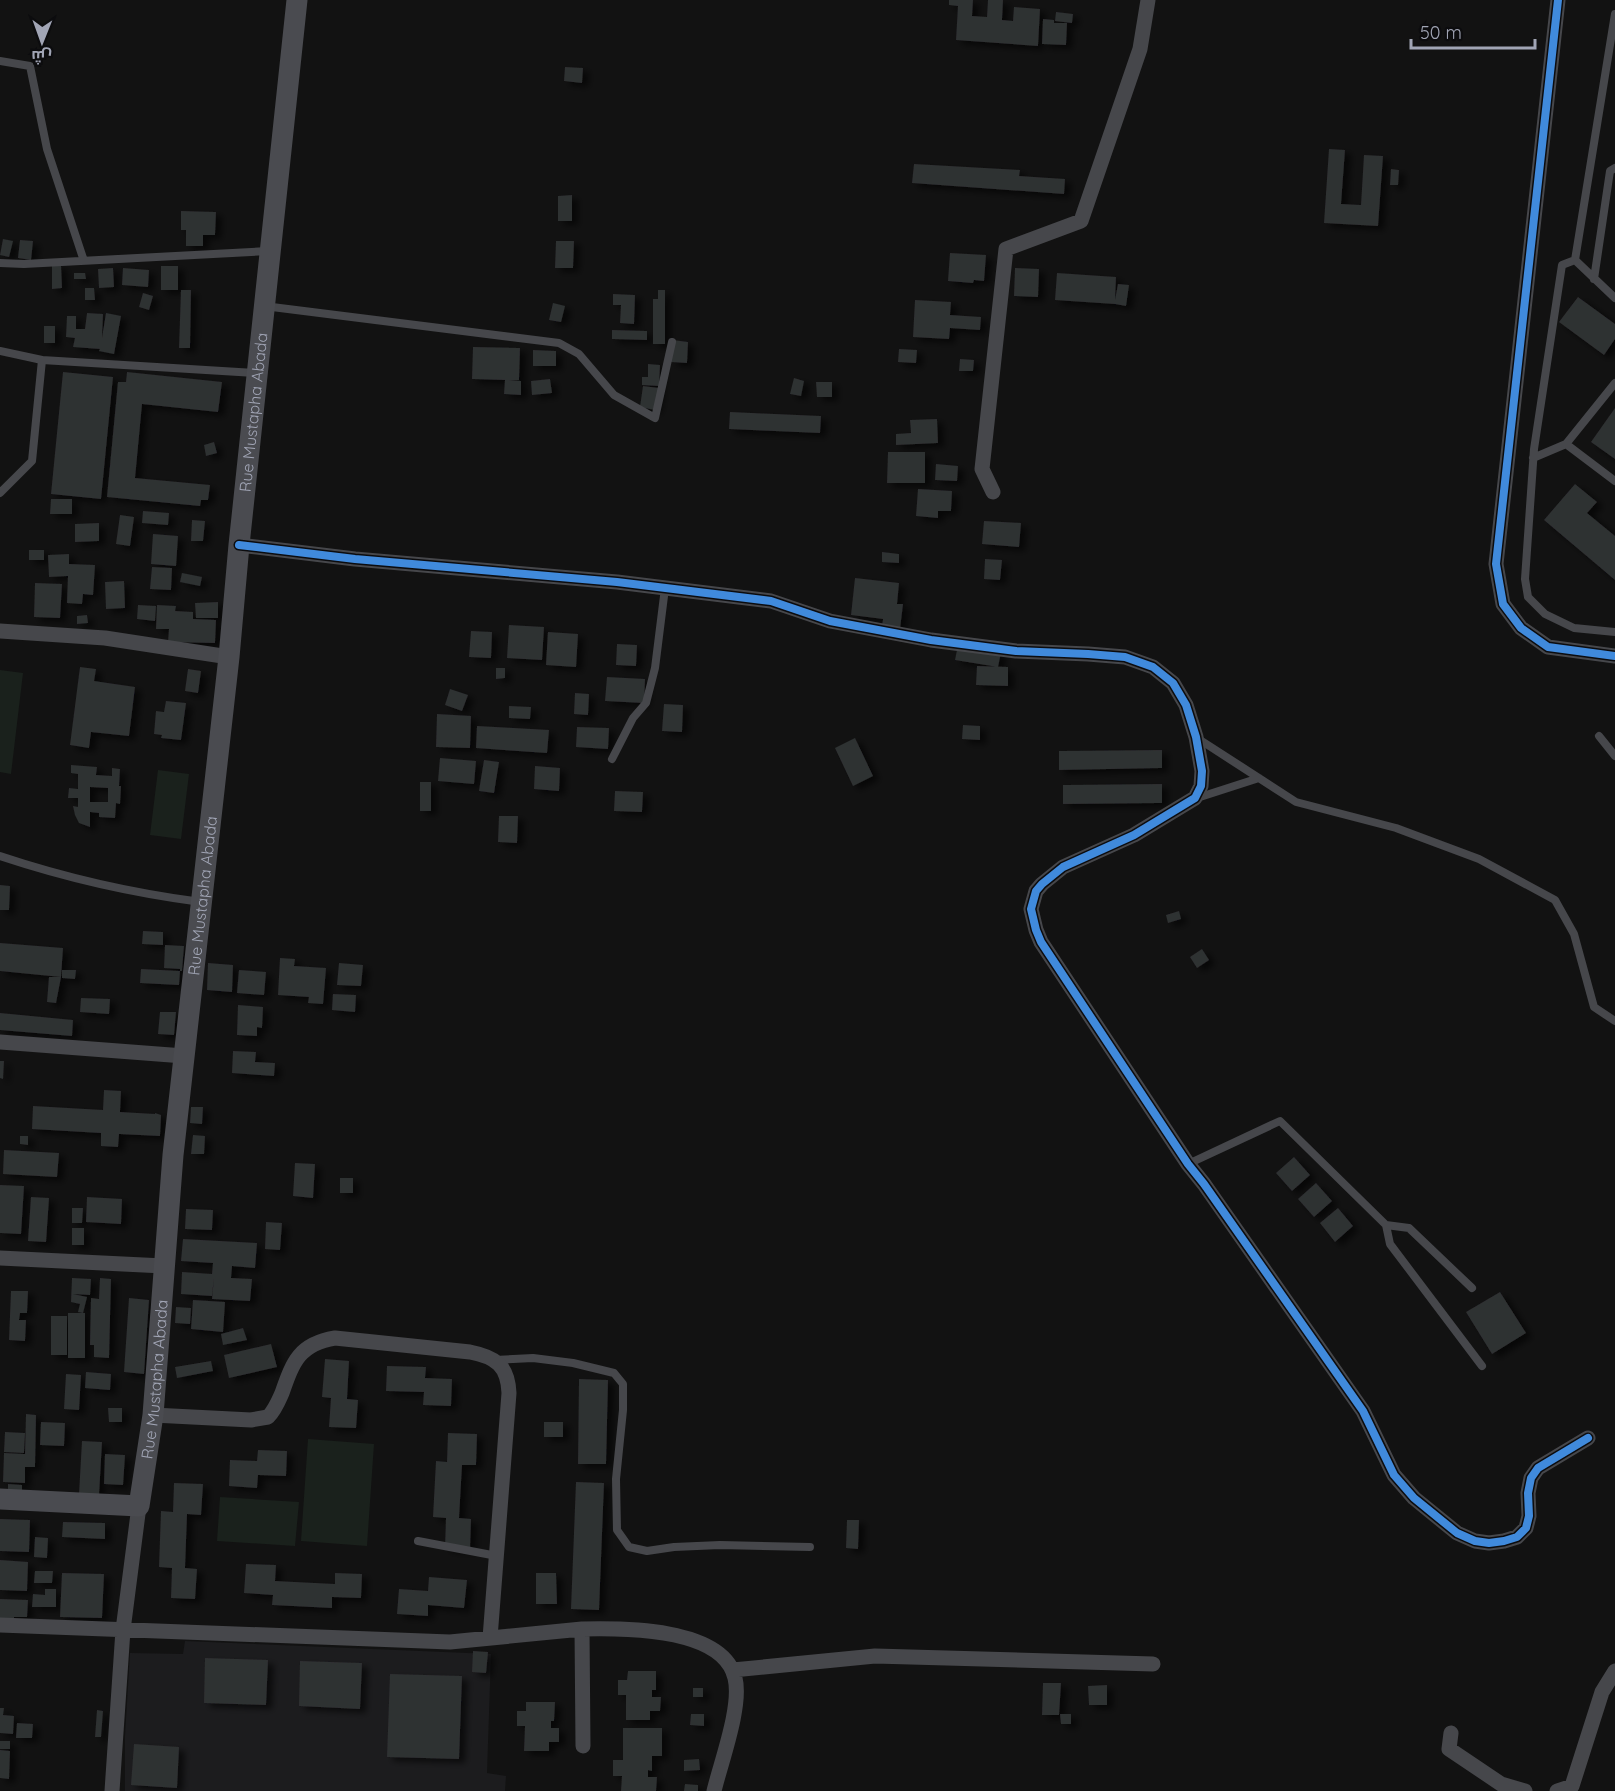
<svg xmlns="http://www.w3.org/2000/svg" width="1615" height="1791" viewBox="0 0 1615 1791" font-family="Quicksand,Cairo,sans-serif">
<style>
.built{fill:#1c1c1e}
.green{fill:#1a211c}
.building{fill:#2f3032;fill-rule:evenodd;filter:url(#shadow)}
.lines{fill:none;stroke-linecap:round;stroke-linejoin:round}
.service{stroke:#46474b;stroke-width:8}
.minor{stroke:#46474b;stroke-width:15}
.secondary{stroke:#4a4b50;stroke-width:21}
.cycleway-casing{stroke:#0c0c0e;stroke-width:11}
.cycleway{stroke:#408adc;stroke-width:8}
.labels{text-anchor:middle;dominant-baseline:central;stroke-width:4.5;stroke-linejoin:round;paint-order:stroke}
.street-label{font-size:16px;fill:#a1a5b5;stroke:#0c0c0e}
</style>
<defs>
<filter id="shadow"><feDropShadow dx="6" dy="4" stdDeviation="3" flood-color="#0009"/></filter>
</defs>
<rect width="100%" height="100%" fill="#121212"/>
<path class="built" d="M185 1641 491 1654 487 1773 506 1776 505 1791H125V1736L130 1653 183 1654Z"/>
<path class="green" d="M0 670 23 673 11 774 0 772Z
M158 770 189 774 181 839 150 835Z
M308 1439 374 1444 367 1546 301 1541Z
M220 1497 299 1502 295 1546 217 1541Z"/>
<path class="building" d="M949 0H973L972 16 987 17 988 0H1003L1002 20 1013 21 1014 7 1040 9 1038 46 956 40 958 6 949 5Z
M1056 12 1073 14 1072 23 1055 21Z
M1043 19 1054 20V23H1067L1066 45 1042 44Z
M565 67 583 68 582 83 564 81Z
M1329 149 1345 150 1341 204 1361 205 1364 155 1383 156 1378 226 1324 223Z
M914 164 1020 170 1019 176 1065 179 1064 194 912 183Z
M1391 169 1399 170 1398 185H1390Z
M572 195V221H558V196Z
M181 211 216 212 215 235H203V246H186V230H181Z
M3 239 13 241 9 257 0 255Z
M20 240 33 241 31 260 18 258Z
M556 241H574L573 268H555Z
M950 253 986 255 984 281 974 280 973 283 948 281Z
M52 265H61L62 288 52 289Z
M161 266H178V290H161Z
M113 268 114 287 99 288 98 269Z
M123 268 149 270 148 287 122 285Z
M1015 268 1039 269 1038 297 1014 296Z
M74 273H85L86 279H74Z
M1057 273 1116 277 1115 300 1118 284 1129 285 1126 306 1115 304 1055 300Z
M85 288H94L95 300H85Z
M181 290H191L190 348H179Z
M658 290H665V344H653V299H658Z
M143 293 153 296 149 310 139 307Z
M613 294 635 295 634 324 620 323 621 305H613Z
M1578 297 1615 324V339L1604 355 1559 322Z
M915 300 951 302 950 315 981 317 980 330 950 328 949 339 913 337Z
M553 303 565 306 561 322 549 320Z
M87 313 103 314 102 338 106 313 121 316 114 354 99 351 100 349 73 347 75 338 66 337 67 316H76V338V329H85Z
M44 326H55V343H44Z
M612 330 647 331V340L612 339Z
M673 340 688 342 687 363 671 362Z
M473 347 520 348 519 380H509L521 381V395L504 394 505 380 472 379Z
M899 349 917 350 916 363 898 362Z
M533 350 556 351V366H533Z
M960 359 974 360 973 371H959Z
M648 364 660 365 659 386 642 385V377H648Z
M63 372 113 377 101 499 51 494Z
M127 372 222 382 218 412 142 404 135 478 210 485 208 500H201L200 506 107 497 118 382H126Z
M794 378 804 381 801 396 790 394Z
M550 379 552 393 532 395 531 381Z
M816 382H832V397H817Z
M643 386 659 388 655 410 640 407Z
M1615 408V459L1591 442Z
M730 412 821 416 820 433 729 429Z
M937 419 938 443 896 445V434L911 433 910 420Z
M214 442 217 453 206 456 204 445Z
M888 452H925V483H887Z
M936 464 958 466 957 481 935 480Z
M1575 484 1597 502 1587 513 1615 536V580L1544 520Z
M918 489 952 491 951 511H938V518L916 516Z
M51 499H72V514H50Z
M143 511 169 513 168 525 142 523Z
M120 515 134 517 130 546 116 544Z
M192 520 205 521 203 541H191Z
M984 521 1021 523 1019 547 982 544Z
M99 523V541L75 542V524Z
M153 534 178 536 176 566 151 564Z
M29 550H44V560H29Z
M882 552 899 554V563L882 562Z
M69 554V564L95 565 93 595 83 594 82 604 67 603 68 576 49 577 48 555Z
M985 559 1002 560 1000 580 984 579Z
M152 567 172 568 171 590 150 589Z
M182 573 202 577 200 586 180 582Z
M855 578 899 583 897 604H903L900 629 882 627 883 619 851 615Z
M124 581 125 608 106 609 105 582Z
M35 583 62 584 60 618 34 617Z
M218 602V618H196L195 603Z
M138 605 156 606 155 621 137 619Z
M157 605 176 606 175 611 193 612V619L216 620 215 643 168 642 169 629H156Z
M87 615 88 623 77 624V616Z
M509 625 544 627 542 660 507 658Z
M471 631 492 632 491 658 469 657Z
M548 632 578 634 576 667 546 665Z
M617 644 637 645 636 666 616 665Z
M958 645 1001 652 998 667 955 660Z
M977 666 1008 667V686L976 685Z
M80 667 96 669 94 681 135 687 129 736 91 732 89 748 70 745Z
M496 668H505V678L496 679Z
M188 669 201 671 198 693 185 691Z
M607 677 645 679 644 703 605 701Z
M450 689 468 695 462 711 445 705Z
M575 693 589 694 588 715 574 714Z
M166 701 186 703 181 740 161 738 162 735 154 734 156 711 164 712Z
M664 704 683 705 682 732 662 731Z
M509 706 531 707 530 719 509 718Z
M437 714 471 716 470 748 436 747Z
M963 725 980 726V740L962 739Z
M477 726 549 730 547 753 476 748Z
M577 727 609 728 608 749 576 747Z
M855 738 873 776 853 786 835 748Z
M1162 750V768L1059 770V751Z
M440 758 476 761 474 784 438 781Z
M484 760 499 762 494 793 479 791Z
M71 765 97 767 96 775 112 776V768L120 769 119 786H121L120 804 116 803 115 818 99 817V813L90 812V827L79 823 75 815 73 806 78 807V798H68L69 788 78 789V774L71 773ZM90 787 108 788V802H90Z
M535 766 560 768 559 791 534 789Z
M420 782H431V811H420Z
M1162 784V803L1063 804V785Z
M615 791 643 792 642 812 614 811Z
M499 816H518L517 843 498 842Z
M0 885 10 886 9 910H0Z
M1179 911 1181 919 1168 923 1166 915Z
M143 931 163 932V945L142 944Z
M0 943 63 948 61 977 0 971Z
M165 945 184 946 182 971H180L179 985 140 983 141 969 180 971V969L164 968Z
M1202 949 1209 960 1197 968 1190 957Z
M280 958 295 959 294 966 326 968 323 1004 308 1003 309 997 278 995Z
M208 963 233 965 232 992 207 990Z
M339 963 363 965 361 986 337 985Z
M62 970H76L75 979 62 978Z
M239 970 266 972 264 995 237 993Z
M49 977H61L56 1003 47 1002Z
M333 994 356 995 355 1012 332 1010Z
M81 998 110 999 109 1014 80 1012Z
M238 1005 263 1007 262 1028 257 1027V1036L237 1035Z
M160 1012H176L174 1035 158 1034Z
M0 1013 73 1020 72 1036 0 1030Z
M233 1051 256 1052 255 1062 275 1063 274 1076 232 1073Z
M0 1061H4L3 1079 0 1078Z
M104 1090 121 1091 120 1112 155 1114V1113L161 1115 160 1136 119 1134 118 1147 101 1146V1133L32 1129 33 1106 103 1110Z
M191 1107H203L202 1124 190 1123Z
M193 1135 205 1136 204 1154H191Z
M20 1136H28V1145L20 1144Z
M4 1150 59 1153 57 1177 3 1174Z
M1294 1157 1310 1175 1292 1191 1276 1173Z
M295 1163 315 1164 313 1198 293 1196Z
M340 1178H353V1193H340Z
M1316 1183 1332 1201 1314 1217 1298 1199Z
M0 1185 24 1186 21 1234 0 1233Z
M31 1197 49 1198 46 1242 28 1241Z
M87 1197 122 1199 121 1224 86 1222Z
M72 1208H83L82 1223H72Z
M1338 1208 1353 1226 1335 1242 1320 1223Z
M186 1209 213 1210 212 1230 185 1229Z
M266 1222 282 1223 280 1250 265 1249Z
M72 1228H84V1245H72Z
M183 1239 257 1243 255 1268 232 1266 231 1278 252 1279 250 1301 212 1299 214 1277 212 1296 181 1294 182 1272 212 1274 213 1263 181 1261Z
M72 1278 91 1279 90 1295 73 1294 87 1297 83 1313 78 1312 80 1304 71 1302Z
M100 1278 111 1279 109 1358 94 1357V1345H90L91 1298 99 1299Z
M11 1291H28L27 1313H20L19 1320H26L25 1341 9 1340Z
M1500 1292 1526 1333 1492 1354 1466 1312Z
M129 1298 149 1300 144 1374 124 1372Z
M193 1300 225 1302 223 1332 191 1329Z
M176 1307 191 1308 190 1324 175 1323Z
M68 1313H85V1358H68Z
M51 1316H67V1355H51Z
M243 1328 247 1340 223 1345 221 1334Z
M271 1344 277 1367 229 1378 224 1355Z
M325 1359 349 1361 347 1399 358 1400 356 1428 329 1427 331 1398 322 1397Z
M211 1361 213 1371 177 1378 175 1367Z
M387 1366 426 1367 425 1378 452 1379 451 1406 423 1405 424 1392 386 1391Z
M86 1372 111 1374 110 1390 85 1388Z
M66 1374 81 1375 79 1410 64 1409Z
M579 1379 608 1380 606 1464H578Z
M108 1408H122V1422H109Z
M26 1414 36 1415 35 1467H25V1483L3 1482 4 1453 25 1454Z
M41 1422 65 1423 64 1446 40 1445Z
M544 1422H563V1437H544Z
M5 1432 25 1433 24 1453 4 1452Z
M448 1433 477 1434 476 1465H462L459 1518 471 1519 470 1549 445 1548 446 1518 433 1517 436 1461 447 1462Z
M82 1441 102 1442 99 1495 79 1494Z
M258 1450 287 1451 286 1476 258 1475 257 1488 229 1486 230 1460 257 1461Z
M105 1454 125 1455 123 1485 104 1484Z
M576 1482 604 1483 599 1610 571 1609Z
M174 1483 203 1484 201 1515 187 1514 185 1568 197 1569 195 1599 171 1598 172 1568 159 1567 161 1511 173 1512Z
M8 1484 22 1485V1492L8 1491Z
M0 1519 30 1520 29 1552 0 1551Z
M847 1520H859L858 1549 846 1548Z
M63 1522 105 1523V1539L62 1537Z
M35 1537 48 1538 47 1558 34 1557Z
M0 1560 28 1562 27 1591 0 1590Z
M246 1564 276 1565 275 1581 335 1584V1573L362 1574 361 1598 332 1597V1608L272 1605 273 1595 244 1593Z
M35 1571H53L52 1583H34Z
M62 1573 104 1574 102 1618 60 1617Z
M536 1573H556L557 1604H536Z
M429 1577 467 1580 464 1608 428 1605V1616L397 1614 399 1589 428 1591Z
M45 1589H56V1607H32L33 1594 45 1595Z
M0 1599 28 1600 27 1617H14V1620L0 1619Z
M473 1651 488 1652 486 1673 472 1672Z
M205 1658 268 1660 266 1705 204 1703Z
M300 1661 362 1663 360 1709 299 1706Z
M628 1671H656V1690H652V1697H661L660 1711H650V1720H626V1695H618V1680H627Z
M390 1674 462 1676 459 1759 387 1757Z
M1043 1683H1061L1059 1715H1042Z
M1107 1685V1705H1089L1088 1686Z
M693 1688H703V1697H693Z
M526 1702H555L554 1721H551V1728H559V1742H549V1751H524L525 1726H517V1711H526Z
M0 1708H4L3 1715 14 1716 13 1734 0 1733Z
M97 1710 103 1711 101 1737H95Z
M691 1714H704V1726L690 1725Z
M1060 1714H1071V1724H1061Z
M17 1723 33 1724 32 1738H16Z
M623 1728H662V1756H652V1771L648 1770V1777H657L656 1791H621L622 1776H613V1760H623Z
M0 1741H10V1749H0Z
M134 1744 179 1747 177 1788 131 1785Z
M0 1750 10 1751 9 1779 0 1778Z
M699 1759 700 1770 684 1771V1760Z
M685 1784 698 1785V1791H684Z"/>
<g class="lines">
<path class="service" d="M1615 14 1575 260 1615 298
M0 61 30 66 47 149 84 261
M1575 260 1562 265 1534 449 1525 579 1528 597 1545 614 1574 628 1615 632
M0 263 24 264 268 251
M1594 279 1610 171 1615 168
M264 306 559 343 579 354 614 395 655 418 672 342
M0 351 42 360
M1566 444 1615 481
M1533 458 1566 444 1615 383
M0 493 32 461 42 360 255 373
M1599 736 1615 756
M1197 738 1296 802 1396 828 1479 859 1555 900 1574 934 1594 1007 1615 1021
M612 759 633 718 646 703 655 668 665 588
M1197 798 1259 778
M0 856C66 878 132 893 201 902
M1188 1164 1280 1121 1386 1225 1390 1244 1482 1366
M1386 1225 1409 1228 1472 1288
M495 1360 533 1358 573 1363 614 1373 623 1384V1410L616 1479 617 1530 629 1547 647 1551 674 1547 720 1545 810 1547
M418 1541 497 1556"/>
<path class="minor" d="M1558 0 1496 564 1503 604 1521 628 1548 647 1615 656
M993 492 982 469 1006 249 1081 221 1140 49 1148 0
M239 545 355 559 617 582 771 601 830 621 931 640 1016 651 1088 654 1125 657 1153 667 1173 683 1186 705 1196 737 1202 771 1201 786 1195 798 1134 835 1063 867 1042 884 1036 891 1031 909 1036 930 1041 942 1188 1164 1204 1184 1363 1411 1394 1475 1414 1498 1457 1533 1475 1541 1489 1543 1504 1541 1517 1537 1526 1528 1529 1516 1528 1493 1531 1478 1538 1468 1588 1438
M0 631 105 638 229 657
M0 1042 184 1056
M0 1258 164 1266
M153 1415 251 1420 268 1417C275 1410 278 1402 282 1393 293 1362 299 1344 335 1338L470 1352C496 1357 508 1366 509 1393L490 1638
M0 1625 450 1642 582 1629 583 1746
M582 1629C622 1628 723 1627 735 1678 742 1706 721 1762 714 1791
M733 1670 875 1656 1153 1664
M1451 1733 1449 1749 1501 1784 1525 1791
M112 1791 123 1630 139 1506
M1557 1791 1572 1786 1602 1692 1615 1671"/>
<path class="secondary" id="s1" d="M0 1499 139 1506 153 1415 173 1155 229 657 239 545 297 0"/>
<defs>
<path id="cycleway" d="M1558 0 1496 564 1503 604 1521 628 1548 647 1615 656
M239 545 355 559 617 582 771 601 830 621 931 640 1016 651 1088 654 1125 657 1153 667 1173 683 1186 705 1196 737 1202 771 1201 786 1195 798 1134 835 1063 867 1042 884 1036 891 1031 909 1036 930 1041 942 1188 1164 1204 1184 1363 1411 1394 1475 1414 1498 1457 1533 1475 1541 1489 1543 1504 1541 1517 1537 1526 1528 1529 1516 1528 1493 1531 1478 1538 1468 1588 1438"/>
</defs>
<use href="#cycleway" class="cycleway-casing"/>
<use href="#cycleway" class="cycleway"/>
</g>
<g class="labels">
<g class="street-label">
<text stroke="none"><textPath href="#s1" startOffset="1239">Rue Mustapha Abada</textPath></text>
<text stroke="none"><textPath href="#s1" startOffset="753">Rue Mustapha Abada</textPath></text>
<text stroke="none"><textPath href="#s1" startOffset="267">Rue Mustapha Abada</textPath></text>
</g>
</g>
<g transform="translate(42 42) rotate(181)" stroke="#0c0c0e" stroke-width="4.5" paint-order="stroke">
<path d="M0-4.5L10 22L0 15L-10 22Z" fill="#a1a5b5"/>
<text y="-9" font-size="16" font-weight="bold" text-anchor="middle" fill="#a1a5b5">ش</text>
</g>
<path d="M1411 39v9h124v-9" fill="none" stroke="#a1a5b5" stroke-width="3"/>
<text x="1420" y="39" font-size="18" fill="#a1a5b5" stroke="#0c0c0e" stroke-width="4.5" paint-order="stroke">50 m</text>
</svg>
